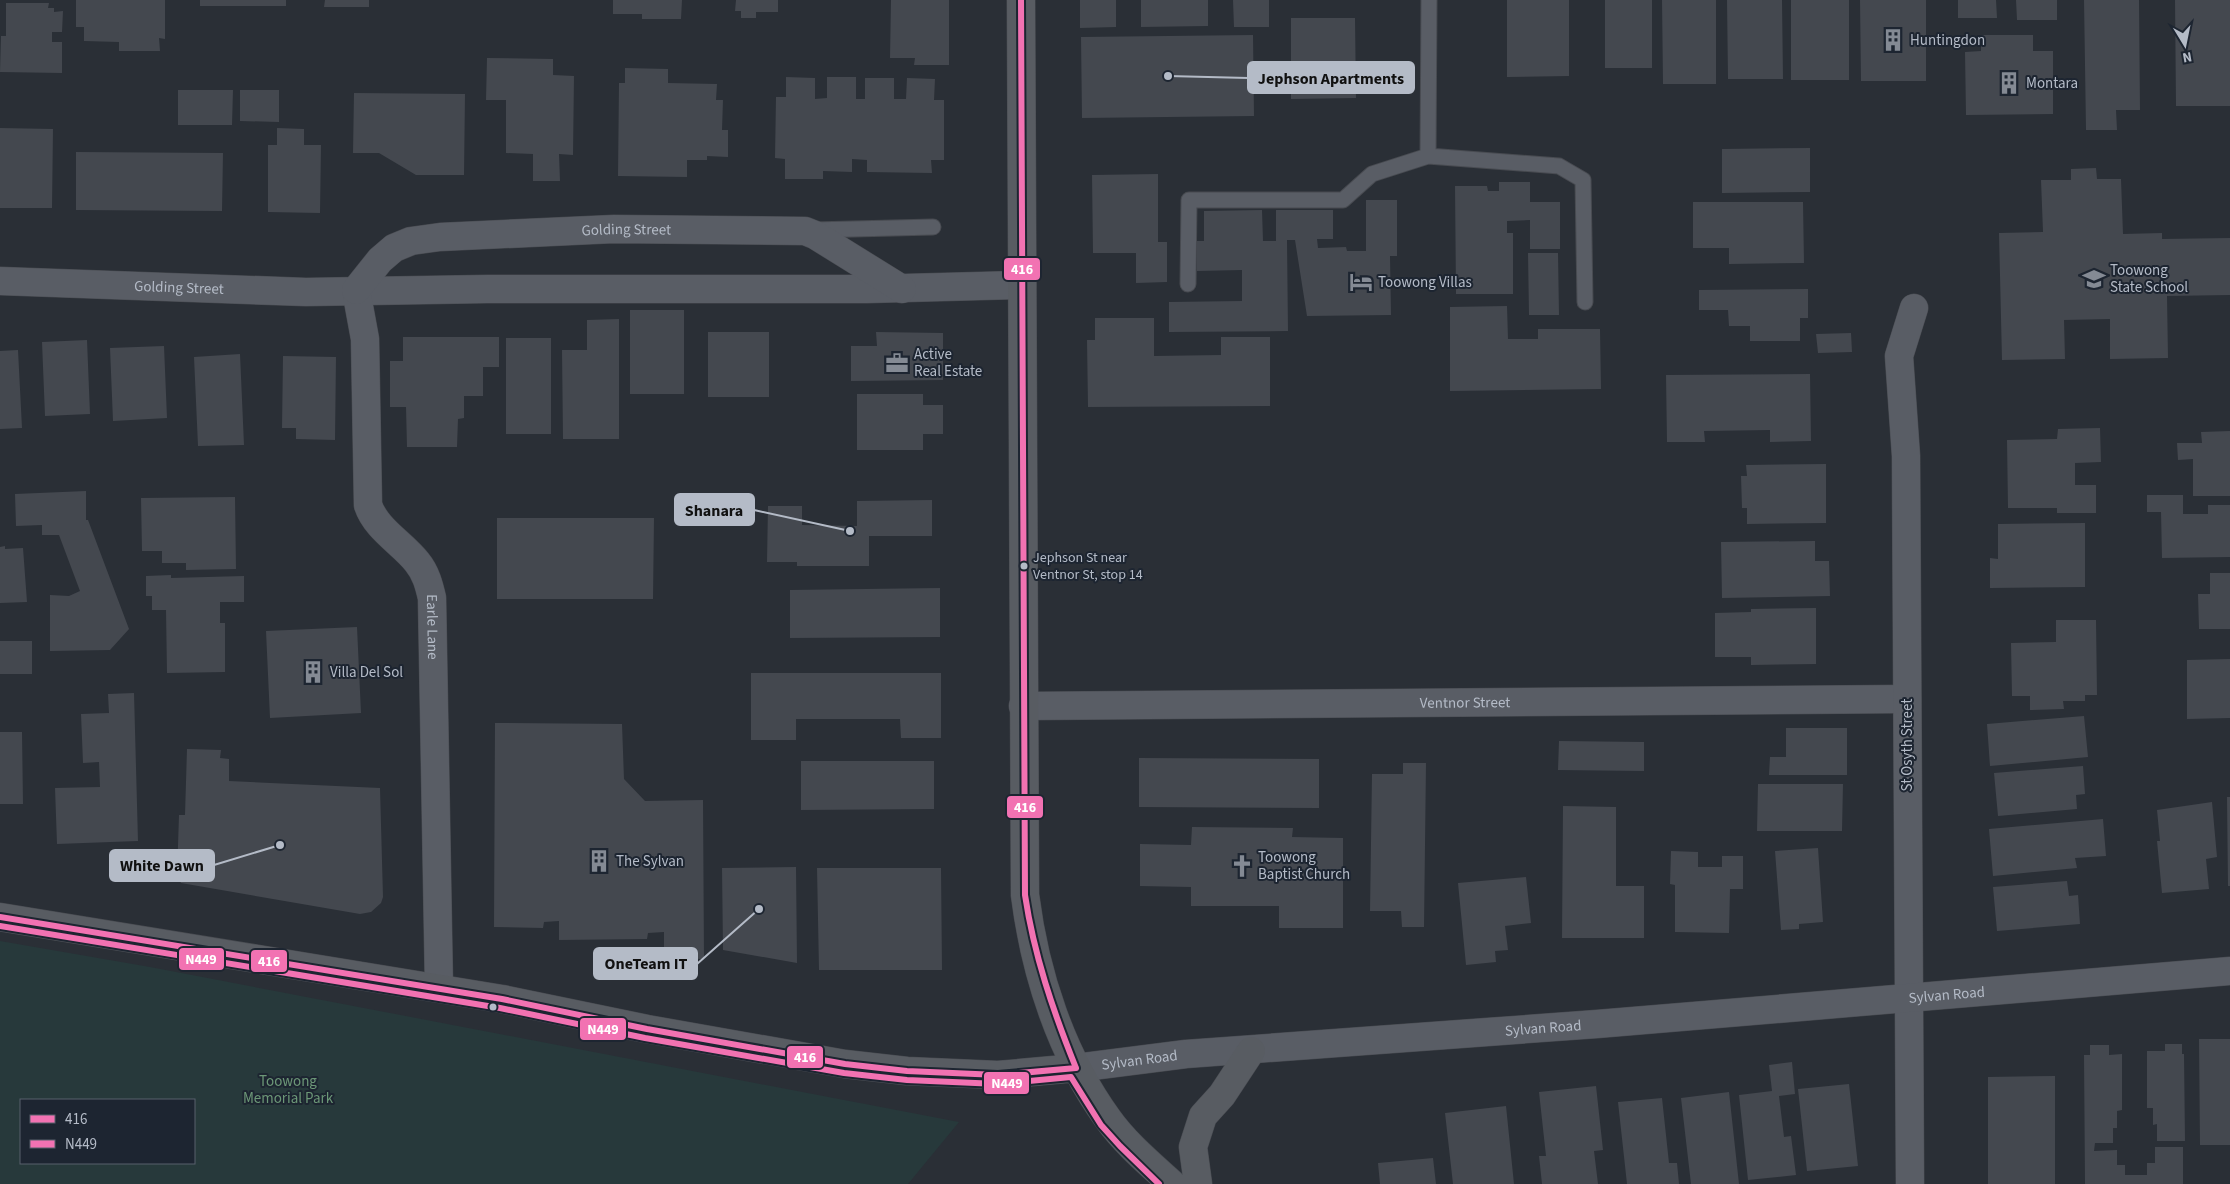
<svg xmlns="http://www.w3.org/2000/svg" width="2230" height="1184" viewBox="0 0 2230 1184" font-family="'Source Sans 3',sans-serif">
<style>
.green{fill:#27393b;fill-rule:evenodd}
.building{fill:#44484f}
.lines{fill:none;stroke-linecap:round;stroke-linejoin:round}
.service-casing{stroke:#484b51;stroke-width:17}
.minor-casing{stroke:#484b51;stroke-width:29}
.tertiary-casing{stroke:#484b51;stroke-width:29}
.secondary-casing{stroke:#484b51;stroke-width:29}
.service{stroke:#595d65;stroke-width:15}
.minor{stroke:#595d65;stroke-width:28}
.tertiary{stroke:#595d65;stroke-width:28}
.secondary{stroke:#585c62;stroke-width:28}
.bus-1-casing{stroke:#1d2531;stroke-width:10}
.bus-2-casing{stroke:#1d2531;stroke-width:10}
.bus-1{stroke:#f272b2;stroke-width:6}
.bus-2{stroke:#f272b2;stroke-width:6}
.bus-dot{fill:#b4bbc7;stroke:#1d2531;stroke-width:2}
.labels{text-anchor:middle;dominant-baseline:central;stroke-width:4;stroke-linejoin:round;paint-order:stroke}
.bus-label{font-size:14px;fill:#b4bbc7;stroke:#1d2531;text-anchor:start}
.poi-label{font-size:15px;fill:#b4bbc7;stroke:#1d2531;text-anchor:start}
.street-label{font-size:15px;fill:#b4bbc7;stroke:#1d2531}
.park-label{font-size:15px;fill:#6c9777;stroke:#1d2531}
.leader{fill:none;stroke:#b4bbc7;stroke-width:2}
.callout-dot{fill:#b4bbc7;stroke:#1d2531;stroke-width:2}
.callout{fill:#b4bbc7;stroke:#b4bbc7;stroke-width:2}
.callout-label{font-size:16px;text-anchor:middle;font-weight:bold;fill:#111}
.line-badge{stroke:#1d2531;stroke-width:2}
.badge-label{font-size:14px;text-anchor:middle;font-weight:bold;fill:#fff}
</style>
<rect width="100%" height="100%" fill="#2a2f36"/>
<path class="green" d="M0 941 150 967 959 1122 908 1184H0ZM194 1100V1163H21V1100Z"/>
<path class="building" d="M76 0H165V39L159 38 160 51H119V42L84 41V27H76Z
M200 0H286V6H200Z
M325 0H369V7H324Z
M613 0H682L681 19H642V14H613Z
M736 0H778V12H756V18H741V11H735Z
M891 0H949V65H914L915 58H890Z
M1080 0H1116V27L1080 28Z
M1141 0H1208V26L1141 27Z
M1233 0H1269V27H1234Z
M1507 0H1569V76L1507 77Z
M1605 0H1652V68H1605Z
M1662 0H1716V84H1663Z
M1727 0H1782L1783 79H1728Z
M1791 0H1849V80H1791Z
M1860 0H1926V81H1861Z
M1958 0H1996L1997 18H1958Z
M2016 0H2057V20H2017Z
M2084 0H2139L2140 110H2116L2117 130H2086Z
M2175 0H2230V106H2176Z
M6 3H49L48 8H54V12L63 11 62 32H52V42H62V73L0 72 1 36H6Z
M1291 18H1355L1356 98 1291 99Z
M1253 35 1254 116 1082 118 1081 37Z
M1981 35H2033V51H2053V114L1966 115 1965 52 1981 51Z
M487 58 553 59V75L574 76 573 155 559 154 560 181H533V154L506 153V100H486Z
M625 68 668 69V83L717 84 716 100H723L722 130H728V157L707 156V160H687V177L618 176 619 83H625Z
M786 77 815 78V99L827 98V77H856V99H865V78H894V99H906L907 78 935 79 934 100H944V160H931L932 173 867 172V160L852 159V172L823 171V179H785V159L775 158 776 97H786Z
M178 90H233L232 125H178Z
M240 90H279V122L240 121Z
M354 93 465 94 464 175H416L379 153H353Z
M0 128 53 129 52 208H0Z
M277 128 304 129V145H321L320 213 268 212V145H277Z
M1810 148V192L1722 193V149Z
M76 152 223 153 222 211 76 210Z
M2096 168 2097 179H2121L2123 234 2162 233V239L2230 238V295L2167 296 2168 358 2110 359V319L2064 320 2065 359 2002 360 1999 233 2043 232 2041 180H2071V169Z
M1158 174V242H1167V282L1136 283V253H1093L1092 175Z
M1499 182H1530V202H1560V249H1530V220L1507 221V233H1513V294H1456L1455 186H1487L1488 191H1499Z
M1366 200H1397V256H1390L1391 315 1307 316 1295 240H1287L1288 331 1169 332V302L1242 301V270L1197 271V241H1204V211L1262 210 1263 241H1276V210H1333V239H1317L1318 248 1346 247 1347 251H1366Z
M1693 202H1803L1804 263 1729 264V248H1693Z
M1528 253H1558L1559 315H1529Z
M1808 289V318H1800V341H1750V326H1729L1728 310H1699V290Z
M1507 306 1508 339H1538V329H1600L1601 389 1450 391V307Z
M630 310H684V394H630Z
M1095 318H1154V356L1221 355V337H1270V406L1088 407 1087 340H1095Z
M619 319V439H563L562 350H587V320Z
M708 332H769V397H708Z
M876 332 943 333V380L851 381V346H877Z
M1851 333 1852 352 1818 353 1816 334Z
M403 337H499V367H483V396H464V418L458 419 457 447H407L406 407H390V361H403Z
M506 338H551V434H506Z
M87 340 90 414 45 416 42 342Z
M164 346 167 418 113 421 110 348Z
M18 350 22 428 0 429V351Z
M240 354 244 445 198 446 194 357Z
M283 356 336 357 335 440 296 439V428H282Z
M1810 374 1811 441 1770 442V430L1704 431 1705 442H1667L1666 375Z
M857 394H923V405H943V434H923V450H857Z
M2100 428 2101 462 2075 463V485H2096V513H2057V508H2008L2007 440 2057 439 2058 429Z
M2230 431V496H2193V459L2178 460 2177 443H2202L2201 432Z
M1826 464V523L1747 524V508H1742L1741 476H1747L1746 465Z
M86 491V520H88L129 629 110 650 50 651V595L69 596 80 591 59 535H42V525L16 526 15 494Z
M2147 495H2183V514H2208V505H2230V557L2162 558 2161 512H2147Z
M235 497 236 569 186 570V563H162V551H142L141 498Z
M932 500V536H869V566H797V562H767L768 506H802V525L857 526V501Z
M497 518H654L653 599H497Z
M2085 523V587L1990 588V558L1998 559V524Z
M1815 541V561H1829L1830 596 1722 598 1721 542Z
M5 546V549L23 548 27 602 0 603V547Z
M2210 573H2230V629H2199L2198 594H2210Z
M171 575V578L244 576V602H220V623H225V672L167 673 166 610H152V596H146V576Z
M940 588V637L790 638V590Z
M1816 608V664L1751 665V657H1715V613L1751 612V609Z
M2056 620H2096L2097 695H2085V701H2063L2064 709 2030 710V696H2012L2011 643 2056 642Z
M357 627 361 713 270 718 266 631Z
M0 641H32V674H0Z
M2230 659V718L2187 719V660Z
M751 673H941V738H901L900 719H796V740H751Z
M134 693 138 841 57 844 55 788 100 787 99 762 83 763 81 714 109 713 108 694Z
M2084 716 2088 757 1990 766 1987 724Z
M495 723 622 724 624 779 645 801 703 800 704 959 664 958V932L648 933 647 939 559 940V921L544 922 543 928 494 927Z
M1786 728H1847V775H1769L1770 757H1786Z
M0 732H22L23 804H0Z
M1559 741 1644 742V771L1558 770Z
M187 749 221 750 220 758 229 759V781L380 788 383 897 381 903 371 912 360 914 181 883 177 876 179 815H185Z
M1139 758 1319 759V808L1139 807Z
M801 761H934V809L801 810Z
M1403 763H1426L1424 927H1402L1401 911H1370L1372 774H1403Z
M2083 766 2085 794 2076 795 2077 809 1998 816 1994 773Z
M1758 784H1843L1842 831H1757Z
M2227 797H2230V886H2228Z
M2212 802 2217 857 2206 859 2209 889 2162 893 2157 841H2160L2157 810Z
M1563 806 1616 807V886H1644V938H1562Z
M2103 819 2106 856 2075 858 2077 868 1993 876 1989 829Z
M1192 827 1293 828 1292 837 1343 838V928H1279V906H1191V887L1140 886V844L1191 845Z
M1818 848 1823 922 1799 924V929L1781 930 1775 851Z
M1671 851 1698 852V867H1722V856H1743V889H1730L1729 933 1675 932V885L1670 884Z
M796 867 797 963 723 950 722 868Z
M817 868H941L942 970H819Z
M1526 877 1531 923 1505 926 1508 950 1495 951 1496 962 1466 965 1458 883Z
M2067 881 2069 896 2078 895 2080 924 1997 931 1993 887Z
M2199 1039H2230V1145H2200Z
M2165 1044H2182V1054H2184L2185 1141H2157V1124L2153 1125V1108H2147V1051H2165Z
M2090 1045H2109V1055L2122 1054V1110L2117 1111V1128H2113V1143H2095L2094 1151 2117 1150V1165H2125V1175H2147V1163H2155V1147H2183V1184H2085L2084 1055H2090Z
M1792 1062 1795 1094 1779 1096 1784 1137 1791 1136 1796 1175 1748 1180 1739 1095 1772 1091 1769 1065Z
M2055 1076V1184H1988V1077Z
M1849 1084 1858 1166 1807 1171 1798 1089Z
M1596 1086 1603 1150 1594 1151 1598 1184H1542L1539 1156H1546L1539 1092Z
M1729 1092 1739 1184H1691L1681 1098Z
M1662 1098 1669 1163H1677L1679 1184H1627L1618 1102Z
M1506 1106 1514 1184H1453L1445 1113Z
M1433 1158 1436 1184H1380L1378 1163Z"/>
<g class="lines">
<defs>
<path id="service" d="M1428 156 1429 0
M813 230 933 227
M1188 284 1189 200H1343L1372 174 1428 156 1559 166 1583 180 1585 302"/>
<g id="minor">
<path id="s1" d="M0 281 306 292 487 289H867L1022 285"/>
<path id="s2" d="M356 290 365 339 368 505C376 529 402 543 417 562 426 573 429 585 432 598L439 988"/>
<path id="s3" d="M356 290 380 260 394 248 411 241 440 237 614 229 805 231 815 235 902 289"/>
<path id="s4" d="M1023 706 1907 699"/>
<path d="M1910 1184 1906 456 1899 356 1914 308"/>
</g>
<g id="tertiary">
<path id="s5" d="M1076 1068 1186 1054 1597 1024 2230 971"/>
</g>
<path id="secondary" d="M1021 0 1025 895C1035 974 1061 1054 1108 1119 1125 1143 1150 1164 1172 1184
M0 917 502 999 647 1029 845 1064 907 1071 998 1075 1076 1068
M1198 1184 1193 1147 1203 1116 1222 1095 1251 1051"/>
</defs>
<use href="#service" class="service-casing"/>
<use href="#minor" class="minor-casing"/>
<use href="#tertiary" class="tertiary-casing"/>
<use href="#secondary" class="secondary-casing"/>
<use href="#service" class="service"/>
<use href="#minor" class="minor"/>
<use href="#tertiary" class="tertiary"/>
<use href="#secondary" class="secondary"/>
<defs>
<path id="bus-1" d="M1021 0 1025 895C1034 955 1053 1011 1076 1068
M0 917 502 999 647 1029 845 1064 907 1071 998 1075 1076 1068"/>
<path id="bus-2" d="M0 926 500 1008 645 1038 844 1073 907 1080 998 1084 1071 1077 1101 1125 1120 1146 1159 1184"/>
</defs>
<use href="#bus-1" class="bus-1-casing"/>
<use href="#bus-2" class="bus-2-casing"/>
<use href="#bus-1" class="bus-1"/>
<use href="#bus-2" class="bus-2"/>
</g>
<defs>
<symbol id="building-bare" viewBox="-9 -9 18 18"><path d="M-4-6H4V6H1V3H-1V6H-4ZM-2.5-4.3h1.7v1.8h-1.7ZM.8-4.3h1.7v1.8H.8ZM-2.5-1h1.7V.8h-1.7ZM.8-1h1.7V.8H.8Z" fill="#848a94" stroke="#1d2531" stroke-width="2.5" paint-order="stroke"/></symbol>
<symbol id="school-bare" viewBox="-9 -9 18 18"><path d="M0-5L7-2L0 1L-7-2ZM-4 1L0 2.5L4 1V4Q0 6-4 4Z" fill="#848a94" stroke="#1d2531" stroke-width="2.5" paint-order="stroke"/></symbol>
<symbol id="hotel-bare" viewBox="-9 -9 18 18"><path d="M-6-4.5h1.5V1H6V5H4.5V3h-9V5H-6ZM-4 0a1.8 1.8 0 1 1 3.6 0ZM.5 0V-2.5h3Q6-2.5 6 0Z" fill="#848a94" stroke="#1d2531" stroke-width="2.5" paint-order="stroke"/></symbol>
<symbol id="office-bare" viewBox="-9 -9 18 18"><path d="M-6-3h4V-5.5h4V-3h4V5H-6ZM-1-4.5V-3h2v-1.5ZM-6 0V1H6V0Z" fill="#848a94" stroke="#1d2531" stroke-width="2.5" paint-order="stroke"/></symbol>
<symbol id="church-bare" viewBox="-9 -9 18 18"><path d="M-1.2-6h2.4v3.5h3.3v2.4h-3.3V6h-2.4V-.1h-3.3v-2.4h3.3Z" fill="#848a94" stroke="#1d2531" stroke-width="2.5" paint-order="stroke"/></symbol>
</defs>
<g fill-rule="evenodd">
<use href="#building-bare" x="1877" y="24" width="32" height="32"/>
<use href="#building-bare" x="1993" y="67" width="32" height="32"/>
<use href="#school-bare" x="2078" y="263" width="32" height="32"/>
<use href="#hotel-bare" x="1345" y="266" width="32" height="32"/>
<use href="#office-bare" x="881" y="347" width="32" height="32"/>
<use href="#building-bare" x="297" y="656" width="32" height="32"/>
<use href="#building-bare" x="583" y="845" width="32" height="32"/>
<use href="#church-bare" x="1226" y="850" width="32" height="32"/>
</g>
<g class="bus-dot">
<circle cx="1024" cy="566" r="4.5"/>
<circle cx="493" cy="1007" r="4.5"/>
</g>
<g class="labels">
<g class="bus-label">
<text x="1033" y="558">Jephson St near<tspan x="1033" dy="17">Ventnor St, stop 14</tspan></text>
</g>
<g class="poi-label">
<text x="1910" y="40">Huntingdon</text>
<text x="2026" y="83">Montara</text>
<text x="2110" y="270">Toowong<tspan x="2110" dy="17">State School</tspan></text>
<text x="1378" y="282">Toowong Villas</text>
<text x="914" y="354">Active<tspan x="914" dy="17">Real Estate</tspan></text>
<text x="330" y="672">Villa Del Sol</text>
<text x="1258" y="857">Toowong<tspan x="1258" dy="17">Baptist Church</tspan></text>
<text x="616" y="861">The Sylvan</text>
</g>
<g class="street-label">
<text stroke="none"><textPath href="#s3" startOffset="291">Golding Street</textPath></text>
<text stroke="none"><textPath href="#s1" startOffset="179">Golding Street</textPath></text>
<text stroke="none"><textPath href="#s2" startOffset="360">Earle Lane</textPath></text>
<text stroke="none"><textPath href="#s4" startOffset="442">Ventnor Street</textPath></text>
<text transform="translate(1907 745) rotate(-90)">St Osyth Street</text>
<text stroke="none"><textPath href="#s5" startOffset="874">Sylvan Road</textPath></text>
<text stroke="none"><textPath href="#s5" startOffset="469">Sylvan Road</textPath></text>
<text stroke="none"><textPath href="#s5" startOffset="64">Sylvan Road</textPath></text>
</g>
<g class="park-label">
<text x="288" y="1081">Toowong<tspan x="288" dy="17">Memorial Park</tspan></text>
</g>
</g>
<path class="leader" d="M1168 76L1248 78M850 531L754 510M280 845L214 865M759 909L697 964"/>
<g class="callout-dot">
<circle cx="1168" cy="76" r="5"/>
<circle cx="850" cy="531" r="5"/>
<circle cx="280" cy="845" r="5"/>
<circle cx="759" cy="909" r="5"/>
</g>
<g class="callout">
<rect x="1248" y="62" width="166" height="31" rx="5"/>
<rect x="675" y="494" width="79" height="31" rx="5"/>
<rect x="110" y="850" width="104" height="31" rx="5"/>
<rect x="594" y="948" width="103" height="31" rx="5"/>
</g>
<g class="callout-label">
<text x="1331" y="84">Jephson Apartments</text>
<text x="714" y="516">Shanara</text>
<text x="162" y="871">White Dawn</text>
<text x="646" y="969">OneTeam IT</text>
</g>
<g class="line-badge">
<rect x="1003" y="257" width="38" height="24" rx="5" fill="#f272b2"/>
<rect x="1006" y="795" width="38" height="24" rx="5" fill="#f272b2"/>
<rect x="178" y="947" width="47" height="24" rx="5" fill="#f272b2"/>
<rect x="250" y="949" width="38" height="24" rx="5" fill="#f272b2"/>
<rect x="579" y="1017" width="48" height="24" rx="5" fill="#f272b2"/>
<rect x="786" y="1045" width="38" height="24" rx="5" fill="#f272b2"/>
<rect x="983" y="1071" width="47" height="24" rx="5" fill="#f272b2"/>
</g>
<g class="badge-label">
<text x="1022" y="274">416</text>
<text x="1025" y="812">416</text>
<text x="201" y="964">N449</text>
<text x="269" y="966">416</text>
<text x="603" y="1034">N449</text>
<text x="805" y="1062">416</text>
<text x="1007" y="1088">N449</text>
</g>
<rect x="20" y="1099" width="175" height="65" fill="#1d2531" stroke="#59616d"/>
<rect x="30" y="1115" width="25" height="8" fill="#f272b2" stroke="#59616d"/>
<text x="65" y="1124" font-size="15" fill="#b4bbc7">416</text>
<rect x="30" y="1140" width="25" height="8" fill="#f272b2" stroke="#59616d"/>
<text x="65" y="1149" font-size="15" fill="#b4bbc7">N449</text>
<g transform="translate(2185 45) rotate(170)" stroke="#1d2531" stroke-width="4" paint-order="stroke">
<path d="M0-4L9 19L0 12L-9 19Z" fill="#b4bbc7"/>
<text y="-8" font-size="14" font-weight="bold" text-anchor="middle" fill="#b4bbc7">N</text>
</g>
</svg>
